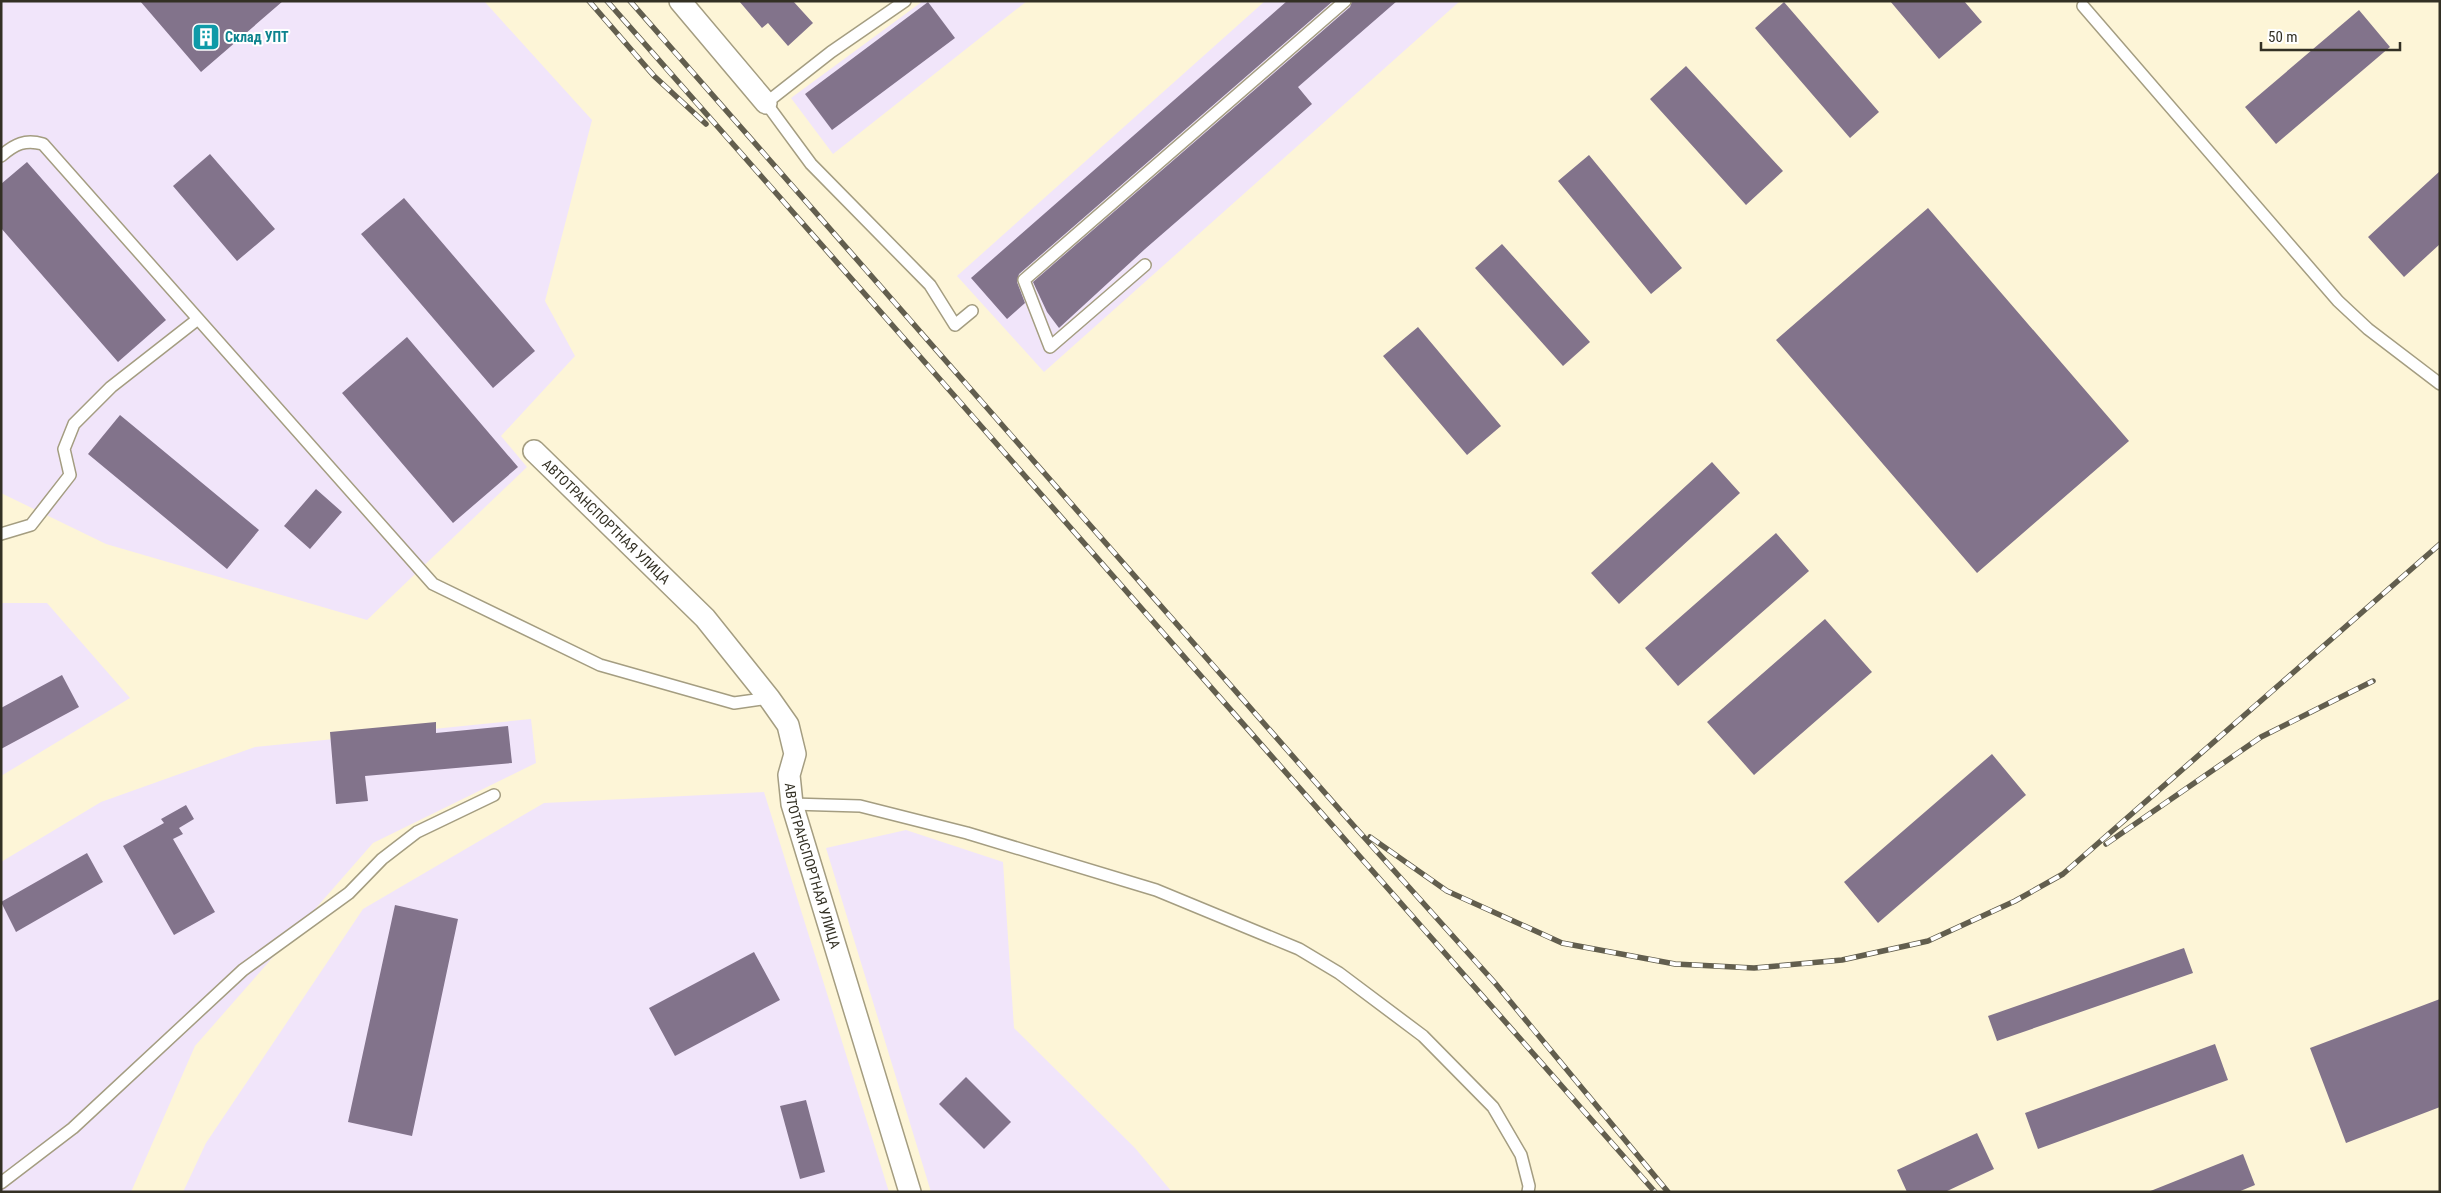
<svg xmlns="http://www.w3.org/2000/svg" width="2441" height="1193" viewBox="0 0 2441 1193" font-family="'Roboto Condensed',sans-serif">
<style>
.industrial{fill:#f1e5fa}
.building{fill:#82738b}
.lines{fill:none;stroke-linecap:round;stroke-linejoin:round}
.service-casing{stroke:#a49d81;stroke-width:14}
.minor-casing{stroke:#a49d81;stroke-width:24}
.service{stroke:#fff;stroke-width:11}
.minor{stroke:#fff;stroke-width:21}
.rail-casing{stroke:#625e4e;stroke-width:5.5}
.rail{stroke:#fff;stroke-width:4;stroke-dasharray:11;stroke-linecap:butt}
.labels{text-anchor:middle;dominant-baseline:central;stroke-width:4;stroke-linejoin:round;paint-order:stroke}
.culture-label{font-size:14px;font-weight:bold;fill:#0d838f;stroke:#fff;text-anchor:start}
.street-label{font-size:14px;fill:#333024;stroke:#fff}
</style>
<rect width="100%" height="100%" fill="#fdf5d7"/>
<path class="industrial" d="M1 1H484L592 120 545 301 575 356 501 436 527 467 367 620 106 544 1 493Z
M923 1H1027L833 154 791 98Z
M1265 1H1460L1044 372 957 276Z
M1 603H47L130 698 1 776Z
M531 719 536 763 373 843 195 1046 131 1192H1V862L101 802 255 747Z
M764 792 889 1192H183L206 1143 363 909 544 803Z
M906 830 1003 862 1014 1028 1135 1148 1172 1192H931L826 848Z"/>
<path class="building" d="M140 1H283L201 72Z
M739 1H793L813 23 788 46 768 23 762 28Z
M1287 1H1333L1019 274 1017 282 1025 303 1007 319 971 278Z
M1352 1H1397L1298 87 1312 104 1145 249 1059 328 1047 312 1033 282 1350 7Z
M1890 1H1964L1982 22 1939 59Z
M928 2 955 38 832 130 805 94Z
M1784 2 1879 112 1850 138 1755 28Z
M2359 10 2390 47 2276 144 2245 107Z
M1686 66 1783 171 1746 205 1650 99Z
M210 154 275 229 237 261 173 186Z
M1589 155 1682 268 1651 294 1558 181Z
M27 162 166 320 118 362 1 228V184Z
M2440 171V244L2404 277 2368 237Z
M404 198 535 351 493 388 361 234Z
M1928 208 2129 441 1977 573 1776 340Z
M1502 244 1590 342 1563 366 1475 268Z
M1418 327 1501 426 1467 455 1383 356Z
M407 337 518 467 453 523 342 393Z
M120 415 259 530 227 569 88 454Z
M1712 462 1740 493 1619 604 1591 573Z
M316 489 342 512 310 549 284 526Z
M1776 533 1809 571 1678 686 1645 648Z
M1825 619 1872 672 1754 775 1707 722Z
M62 675 79 707 1 749V708Z
M436 722V733L508 726 512 763 365 776 368 801 336 804 330 732Z
M1992 754 2026 795 1878 923 1844 882Z
M186 805 194 819 179 828 183 834 173 839 215 912 174 935 123 846 164 823 161 819Z
M87 853 103 882 16 932 1 902Z
M395 905 458 919 412 1136 348 1122Z
M2184 948 2193 973 1997 1041 1988 1016Z
M754 952 780 1000 675 1056 649 1008Z
M2440 999V1107L2346 1143 2310 1048Z
M2215 1044 2228 1080 2038 1149 2025 1113Z
M966 1077 1011 1122 984 1149 939 1104Z
M806 1100 825 1172 800 1179 780 1106Z
M1977 1133 1994 1169 1945 1192H1907L1897 1170Z
M2243 1154 2255 1185 2238 1192H2148Z"/>
<g class="lines">
<defs>
<path id="service" d="M905 1 831 52 766 103 811 164 930 285 955 325 972 311
M2083 6 2338 301 2368 329 2440 384
M1 156C15 144 25 139 43 144L433 584 600 665 734 703 769 698
M1145 265 1050 347 1024 280 1345 1
M1 534 31 525 70 475 64 449 74 424 111 387 198 319
M792 804 860 806 967 833 1156 890 1299 949 1339 973 1423 1036 1493 1107 1521 1155 1529 1186 1528 1192
M1 1183 73 1128 243 970 349 893 382 859 417 832 494 795"/>
<g id="minor">
<path d="M680 1 766 103"/>
<path id="s1" d="M534 451 705 618 769 698 788 725 795 754 789 775 792 804 910 1192"/>
</g>
</defs>
<use href="#service" class="service-casing"/>
<use href="#minor" class="minor-casing"/>
<use href="#service" class="service"/>
<use href="#minor" class="minor"/>
<defs>
<path id="rail" d="M589 1 654 76 706 124
M607 1 1655 1192
M630 1 1354 826 1495 983 1668 1192
M1370 837 1447 891 1562 943 1675 964 1754 968 1842 960 1928 941 2015 901 2063 874 2440 544
M2106 844 2261 737 2373 681"/>
</defs>
<use href="#rail" class="rail-casing"/>
<use href="#rail" class="rail"/>
</g>
<defs>
<symbol id="building-square" viewBox="-11 -11 22 22"><rect x="-9" y="-9" width="18" height="18" rx="4" fill="#0f9aa8" stroke="#fff"/><path d="M-4-6H4V6H1V3H-1V6H-4ZM-2.5-4.3h1.7v1.8h-1.7ZM.8-4.3h1.7v1.8H.8ZM-2.5-1h1.7V.8h-1.7ZM.8-1h1.7V.8H.8Z" fill="#fff"/></symbol>
</defs>
<g fill-rule="evenodd">
<use href="#building-square" x="190" y="21" width="32" height="32"/>
</g>
<g class="labels">
<g class="culture-label">
<text x="225" y="37">Склад УПТ</text>
</g>
<g class="street-label">
<text stroke="none"><textPath href="#s1" startOffset="101">АВТОТРАНСПОРТНАЯ УЛИЦА</textPath></text>
<text stroke="none"><textPath href="#s1" startOffset="520">АВТОТРАНСПОРТНАЯ УЛИЦА</textPath></text>
</g>
</g>
<rect width="2441" height="1193" fill="none" stroke="#333024" stroke-width="5"/>
<path d="M2261 42v8h139v-8" fill="none" stroke="#333024" stroke-width="2.5"/>
<text x="2268" y="42" font-size="15" fill="#333024" stroke="#ffffff" stroke-width="4" paint-order="stroke">50 m</text>
</svg>
